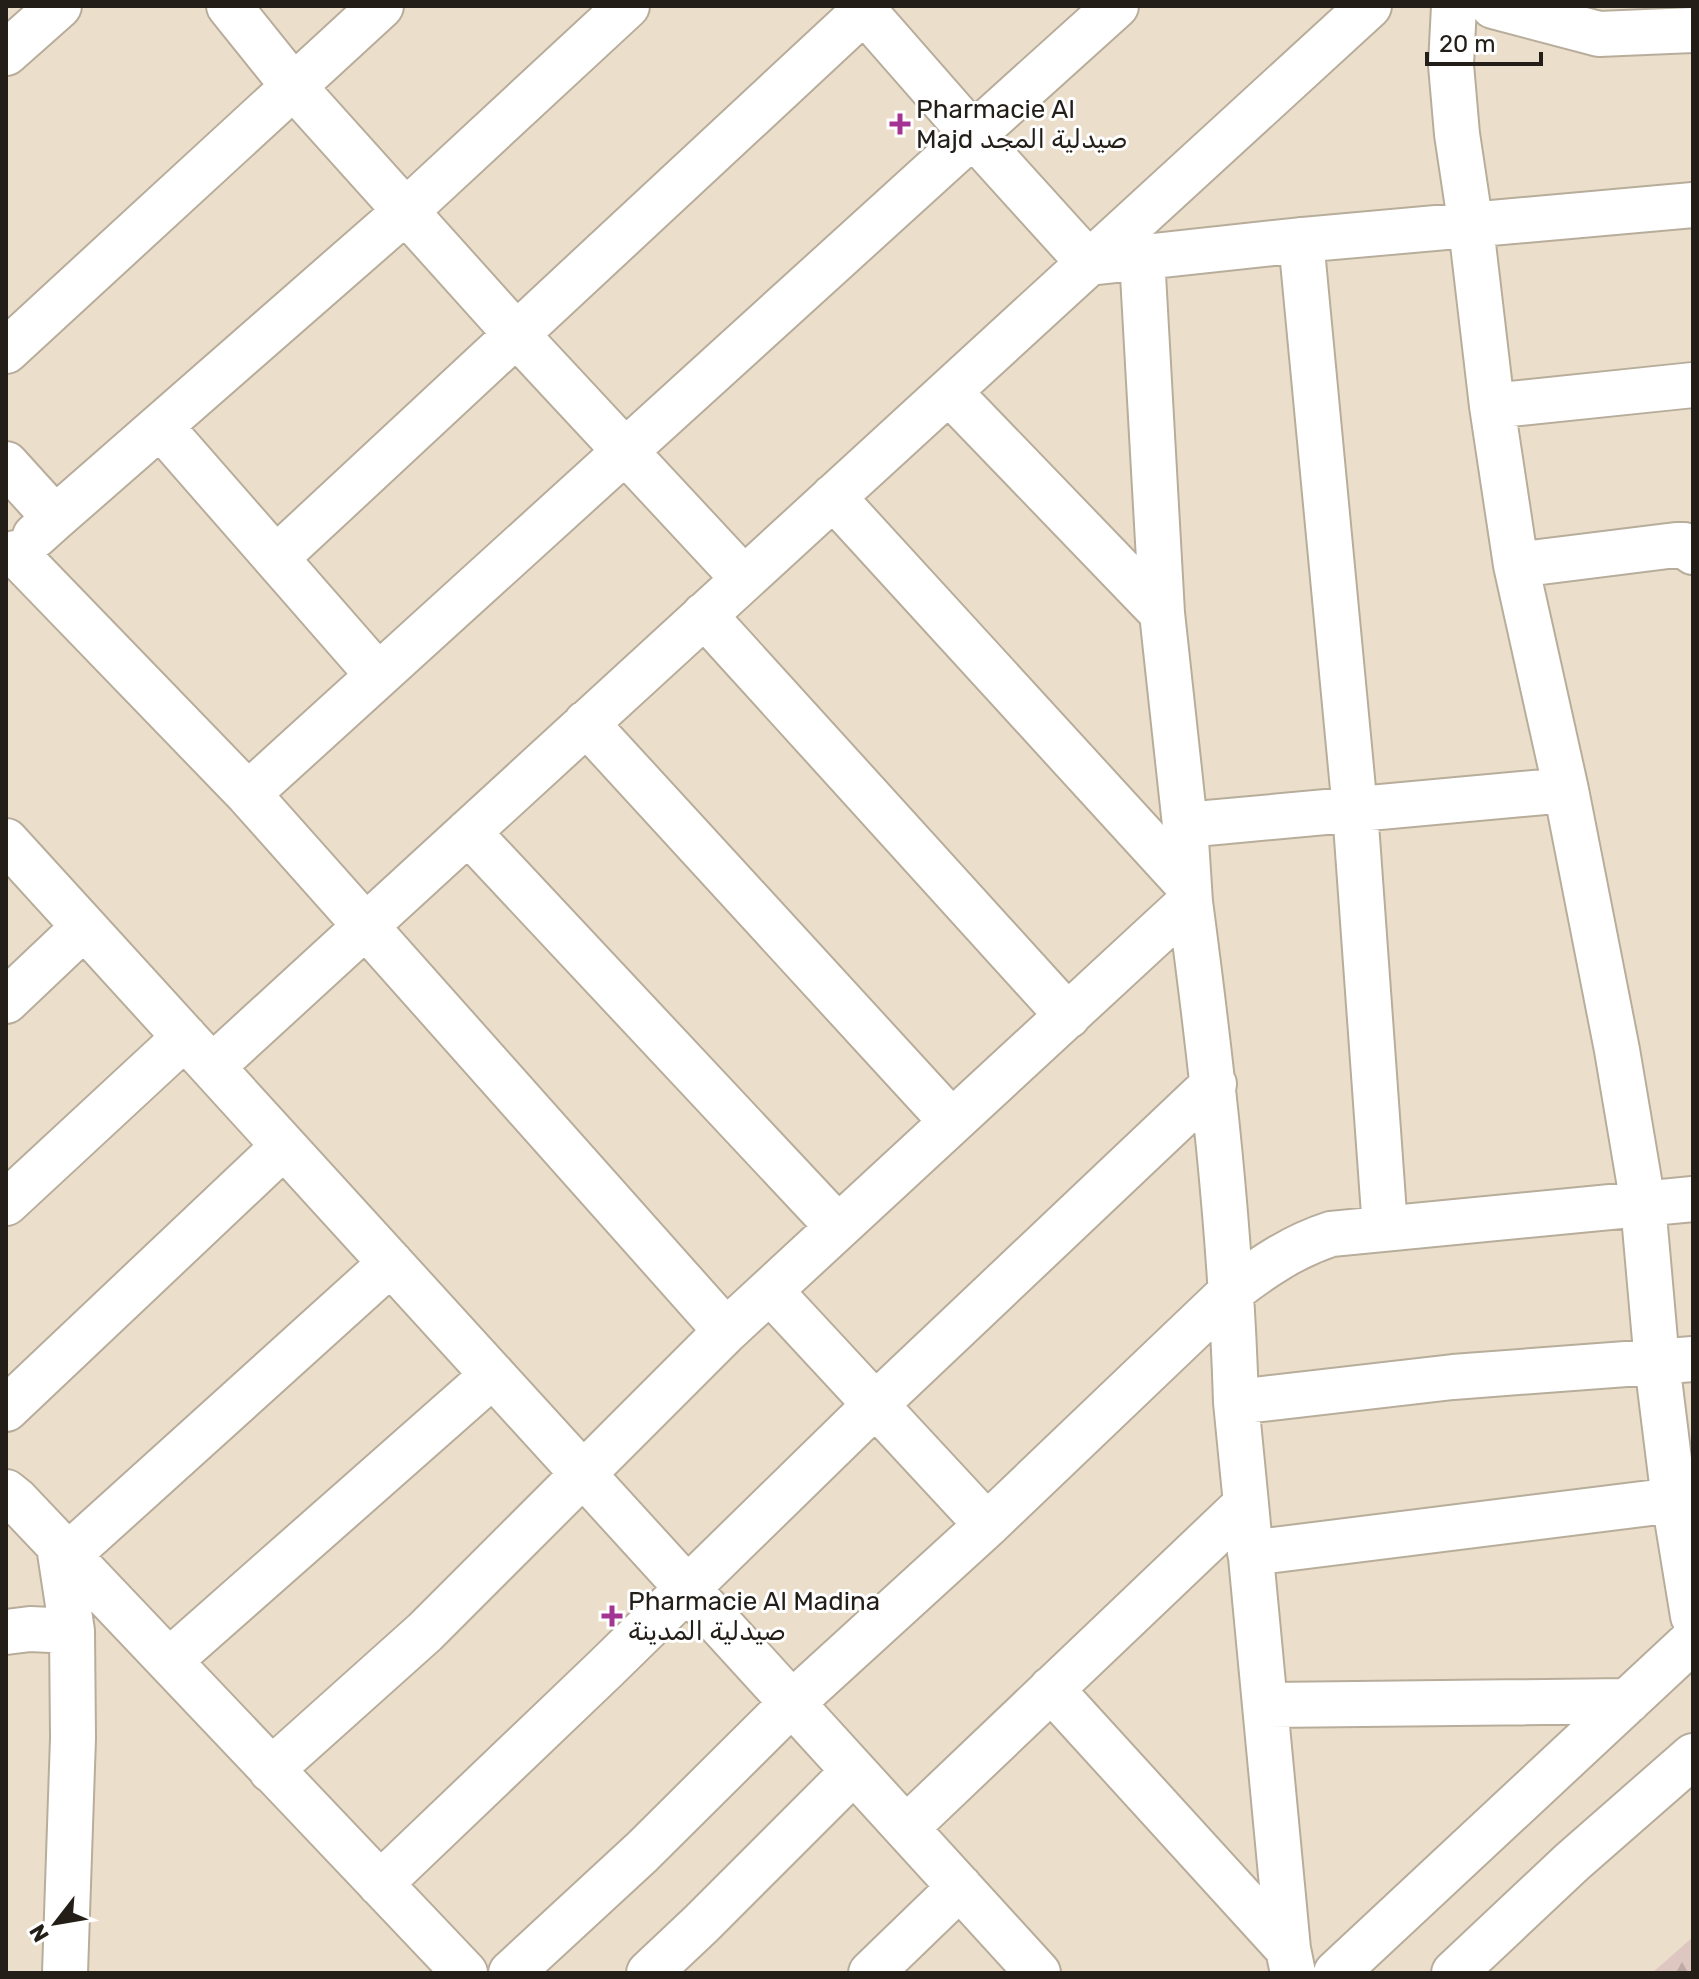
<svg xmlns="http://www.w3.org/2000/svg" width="1699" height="1979" viewBox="0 0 1699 1979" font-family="Rubik,'Noto Sans Arabic',sans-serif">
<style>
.forest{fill:url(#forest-firs)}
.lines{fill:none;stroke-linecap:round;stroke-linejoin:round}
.minor-casing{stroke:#b8ad9b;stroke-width:48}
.minor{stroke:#fff;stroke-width:44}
.poi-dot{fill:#a43492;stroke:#fff;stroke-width:3}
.labels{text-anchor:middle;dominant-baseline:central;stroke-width:6;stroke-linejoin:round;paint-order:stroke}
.poi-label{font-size:26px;fill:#231f18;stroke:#fff;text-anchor:start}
</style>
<defs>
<pattern id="forest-firs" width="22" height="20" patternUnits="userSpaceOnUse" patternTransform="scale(2)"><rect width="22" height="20" fill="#dec7c0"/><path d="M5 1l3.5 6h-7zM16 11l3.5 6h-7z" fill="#beaaa4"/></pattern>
</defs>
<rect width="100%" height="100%" fill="#ebdfcc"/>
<path class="forest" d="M1693 1937V1973H1652Z"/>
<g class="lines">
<defs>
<path id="minor" d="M229 6 294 87 516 334 744 579
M860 6 973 135 1116 6
M1454 6 1451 65 1457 134 1471 227 1492 406 1516 565 1566 790 1617 1050 1643 1204 1657 1363 1674 1500 1693 1616
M1493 6 1599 34 1693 30
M6 53 59 6
M1301 240 1355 810 1385 1228
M6 351 381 6
M949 392 1162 613
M1492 406 1693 385
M161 427 377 674
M6 464 55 518 35 536
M833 497 1188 885
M55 518 407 210 627 6
M15 553 248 794 726 1331 425 1632 271 1770
M276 558 864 11
M1516 565 1676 545H1684L1693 552
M704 615 1068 1016
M586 723 952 1122
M248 794 973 135 1089 263 1301 240 1693 205
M1185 825 1566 790
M468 832 838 1227
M6 841 1038 1973
M1190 902C1212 1068 1231 1234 1236 1402L1453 1377 1693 1359
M6 1001 84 927
M212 1067 1369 6
M6 1203 185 1037
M770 1291 987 1525
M726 1331 1190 902 1185 825 1162 613 1142 257
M6 1409 284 1146
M6 1492 16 1500 465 1973
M1246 1504 1288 1949 1293 1973
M59 1546 72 1631 73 1738 65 1973
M1250 1553 1674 1500
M68 1555 391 1263
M6 1632 30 1629 72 1631
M169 1661 493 1375
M1051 1689 1288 1949
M1265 1705 1628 1701
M906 1828 1246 1504 1236 1402
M380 1884 605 1669 874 1406 1214 1084
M511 1973 642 1852 792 1703 987 1525 1233 1290C1264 1266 1294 1246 1331 1234L1693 1199
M649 1973 701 1924 854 1771
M871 1973 960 1887
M1336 1973 1693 1640
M1454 1973 1572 1862 1693 1756"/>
</defs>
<use href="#minor" class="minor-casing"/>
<use href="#minor" class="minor"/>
</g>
<g class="poi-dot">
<path d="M896 112h8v8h8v8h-8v8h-8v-8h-8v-8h8z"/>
<path d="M608 1604h8v8h8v8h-8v8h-8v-8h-8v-8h8z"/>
</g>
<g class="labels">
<g class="poi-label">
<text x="916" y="109">Pharmacie Al<tspan x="916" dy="30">Majd صيدلية المجد</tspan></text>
<text x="628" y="1601">Pharmacie Al Madina<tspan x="628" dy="30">صيدلية المدينة</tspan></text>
</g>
</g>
<rect width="1699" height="1979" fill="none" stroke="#231f18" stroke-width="16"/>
<g transform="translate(56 1923) rotate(239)" stroke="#ffffff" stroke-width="6" paint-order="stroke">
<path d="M0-6L14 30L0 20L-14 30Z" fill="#231f18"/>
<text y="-12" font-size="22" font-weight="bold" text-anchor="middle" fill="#231f18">N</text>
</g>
<path d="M1427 52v12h114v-12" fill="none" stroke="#231f18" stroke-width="4"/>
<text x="1439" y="52" font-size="24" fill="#231f18" stroke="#ffffff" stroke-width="6" paint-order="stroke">20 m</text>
</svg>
